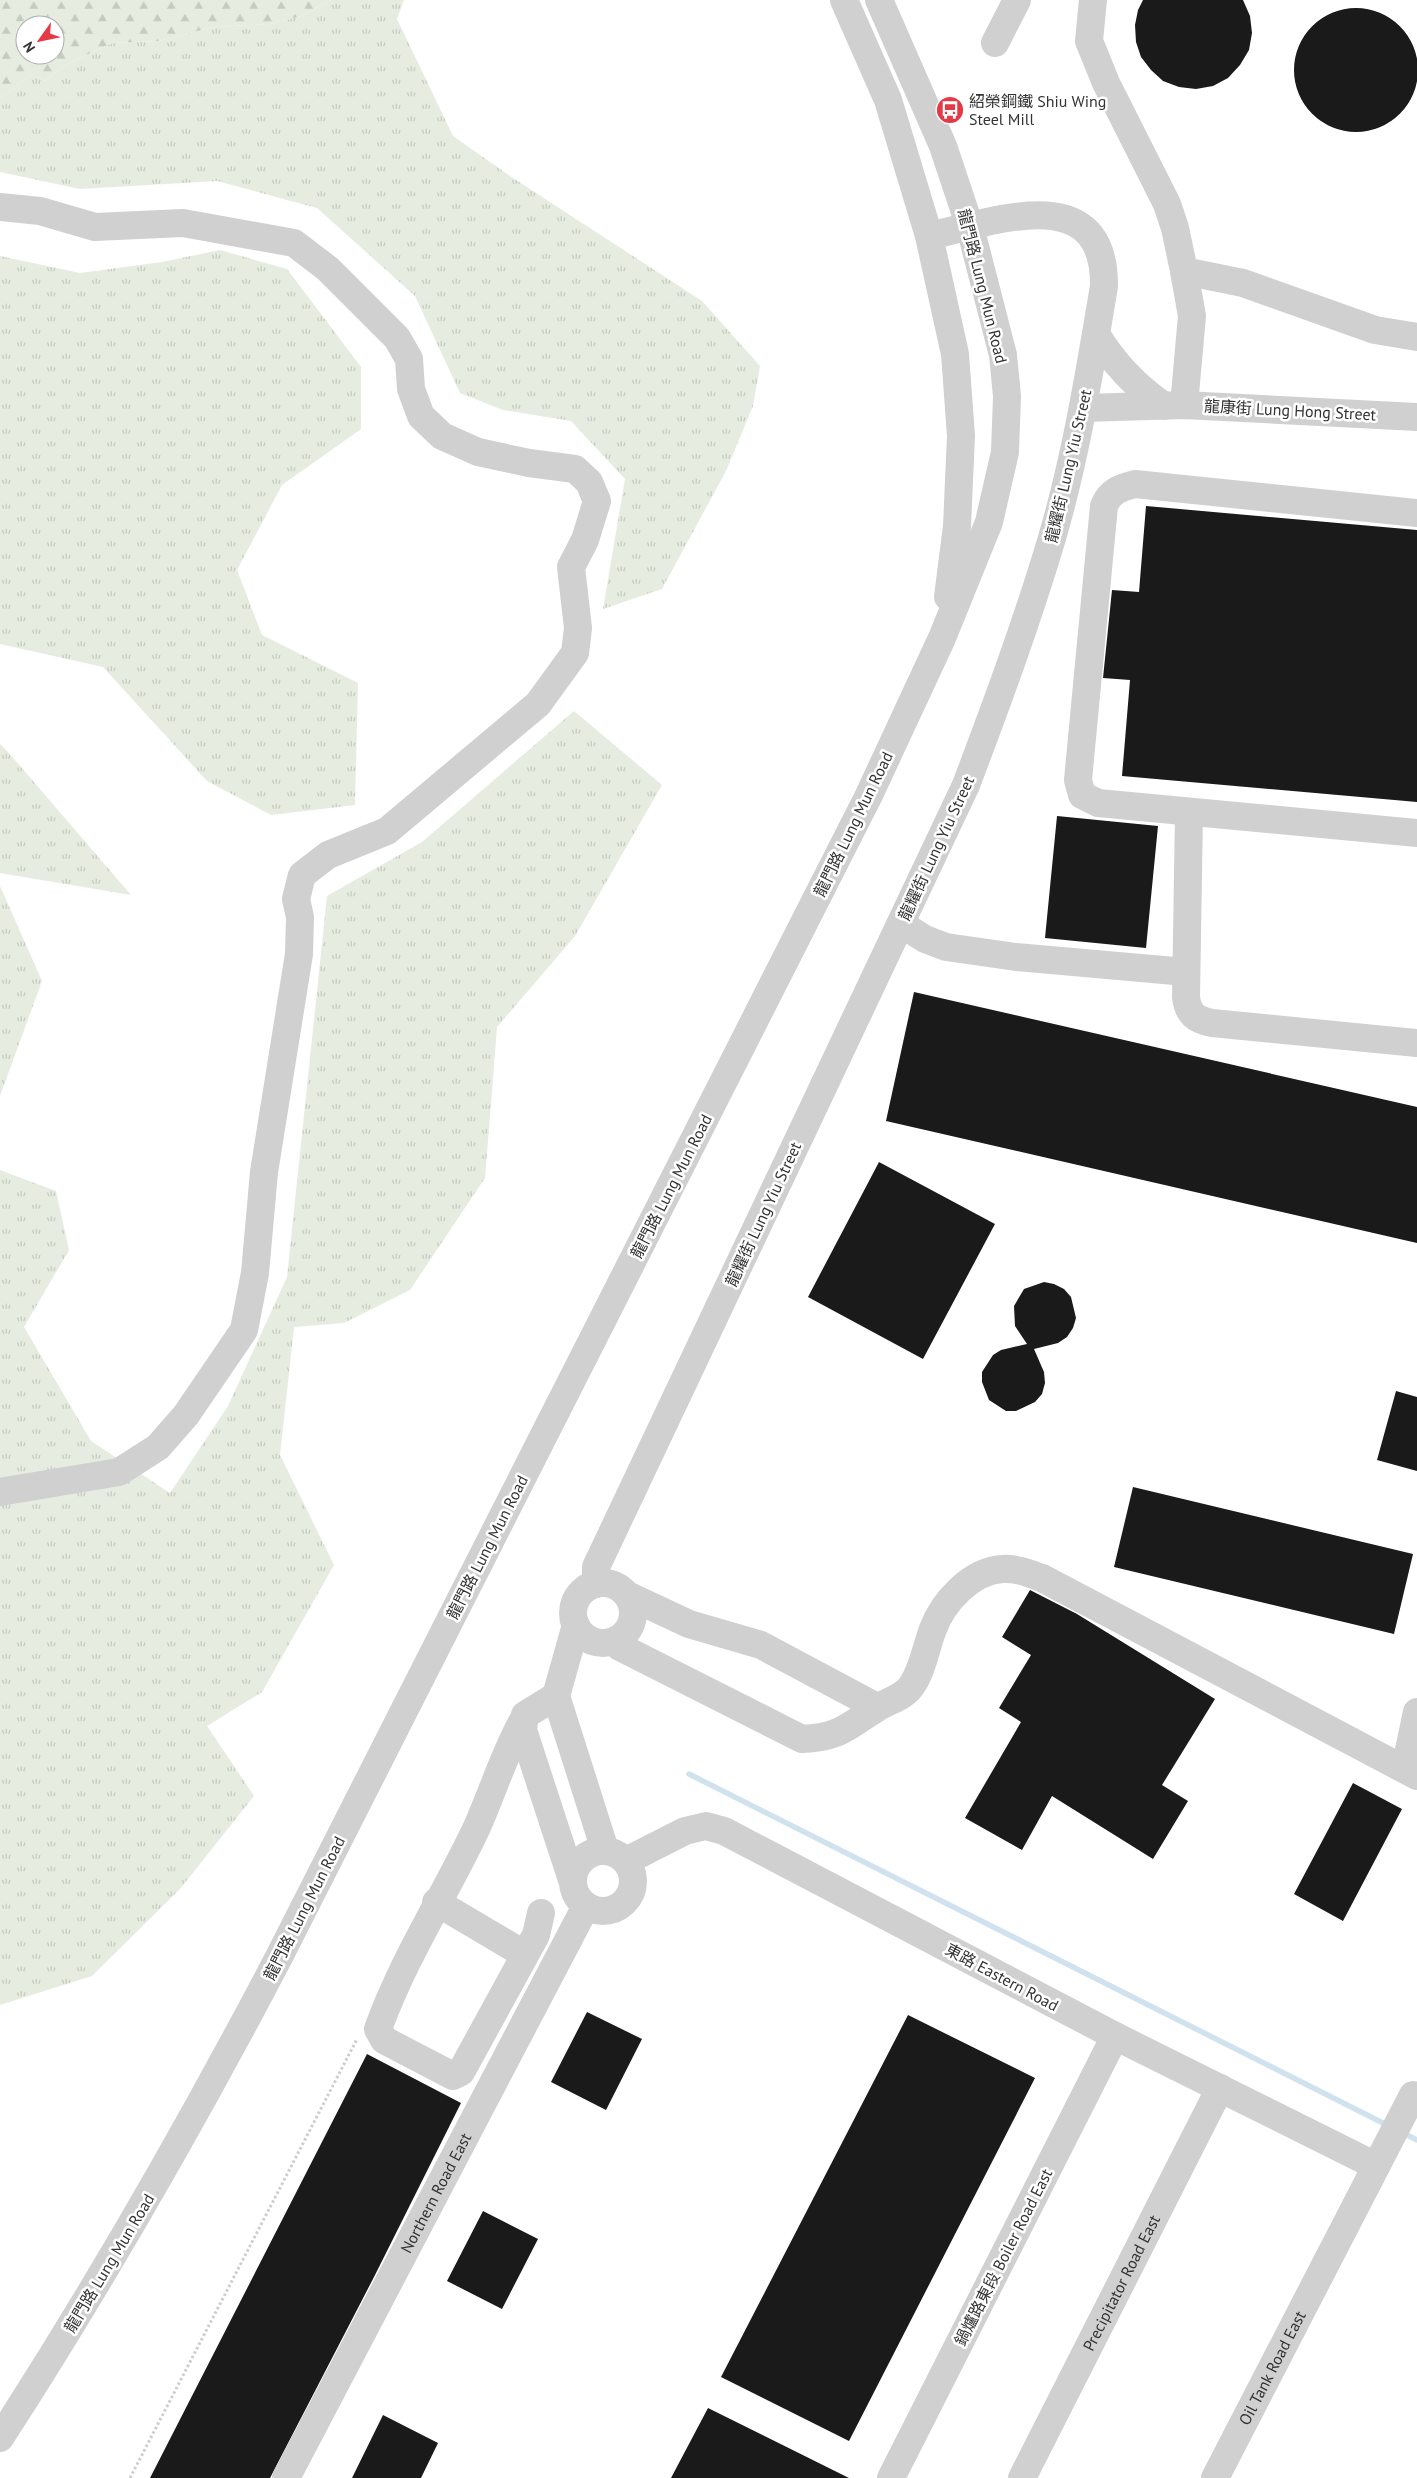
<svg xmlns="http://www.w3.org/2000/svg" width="1417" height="2478" viewBox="0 0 1417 2478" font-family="'PT Sans','Noto Sans TC',sans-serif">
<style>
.grass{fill:url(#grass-tufts)}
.forest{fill:url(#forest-firs);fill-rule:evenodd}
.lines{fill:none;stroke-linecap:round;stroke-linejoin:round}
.stream{stroke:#cfe2ee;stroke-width:5.5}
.building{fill:#1a1a1a}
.path{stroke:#cdcdcd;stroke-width:3;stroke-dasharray:2.5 2.5;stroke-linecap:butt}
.minor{stroke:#d0d0d0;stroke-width:28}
.labels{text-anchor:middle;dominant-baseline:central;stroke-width:5;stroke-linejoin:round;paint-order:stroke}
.poi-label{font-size:16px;fill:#333;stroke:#fff;text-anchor:start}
.street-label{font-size:16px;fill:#333;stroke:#fff}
</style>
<defs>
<pattern id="grass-tufts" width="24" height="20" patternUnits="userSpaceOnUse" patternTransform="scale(1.25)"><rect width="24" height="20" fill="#e6ecdf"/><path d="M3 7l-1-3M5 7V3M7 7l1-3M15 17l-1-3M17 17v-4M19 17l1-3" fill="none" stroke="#c6cbc0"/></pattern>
<pattern id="forest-firs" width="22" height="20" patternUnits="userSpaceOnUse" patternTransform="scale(1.25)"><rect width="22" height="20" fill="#e6ecdf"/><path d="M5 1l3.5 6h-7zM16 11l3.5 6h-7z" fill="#c6cbc0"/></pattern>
</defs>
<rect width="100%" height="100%" fill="#fff"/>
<path class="grass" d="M330 0H404L397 19 453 136 513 178 702 301 760 366 753 406 726 471 662 589 603 609 625 479 571 421 503 410 460 393 415 296 317 208 217 181 80 189 0 172V99L31 74 45 81 65 65 112 43 159 41 213 27 270 24 301 16Z
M220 250 287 269 361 367V429L282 485 237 570 262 635 358 683 355 805 271 815 207 781 103 667 0 644V256L80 273 162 262Z
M574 711 662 785 575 936 497 1027 485 1178 410 1290 344 1323 294 1327 280 1455 334 1565 262 1692 207 1726 254 1796 180 1889 92 1976 0 2005V1170L56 1191 69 1250 24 1327 91 1441 170 1493 228 1406 287 1277 327 896 422 842Z
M0 744 8 752 131 895 0 873Z
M0 886 42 981 0 1096Z"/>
<path class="forest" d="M0 0H330L301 16 270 24 213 27 159 41 112 43 65 65 45 81 31 74 0 99ZM25 25H55V55H25Z"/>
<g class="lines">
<path class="stream" d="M689 1774 1389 2126
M1401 2132 1417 2140"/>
</g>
<path class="building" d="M1143 0H1243L1250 16 1252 33 1249 50 1240 65 1228 78 1213 86 1196 89 1179 87 1163 81 1151 70 1141 57 1136 42 1135 25 1138 10Z
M1294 70a62 62 0 1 1 124 0a62 62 0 1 1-124 0Z
M1146 506 1417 530V802L1122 776 1130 680 1103 678 1112 590 1139 592Z
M1057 816 1158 826 1146 948 1045 938Z
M914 992 1417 1107V1243L886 1121Z
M879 1162 995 1224 923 1359 808 1297Z
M1044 1282 1054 1284 1064 1289 1071 1297 1076 1318 1073 1328 1067 1337 1058 1343 1034 1349 1044 1372 1045 1383 1042 1394 1035 1402 1016 1411H1006L989 1400 982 1382V1372L993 1355 1001 1350 1027 1344 1015 1326 1014 1306 1024 1289Z
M1396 1391 1417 1397V1471L1377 1460Z
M1133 1487 1413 1554 1394 1634 1114 1567Z
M1030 1590 1077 1614 1215 1699 1162 1785 1188 1801 1153 1859 1052 1796 1022 1850 965 1818 1021 1722 999 1708 1031 1655 1002 1637Z
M1353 1783 1402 1809 1343 1921 1294 1894Z
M587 2012 642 2039 606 2110 551 2082Z
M908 2015 1035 2078 849 2441 721 2377Z
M367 2054 461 2103 374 2277 270 2478H150Z
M483 2211 538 2239 502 2309 447 2281Z
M708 2408 849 2478H671Z
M383 2415 438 2443 421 2478H352Z"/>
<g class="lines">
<path class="path" d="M130 2478 357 2039"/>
<g class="minor">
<path d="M844 0 888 100 929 236 955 354 961 436 957 526 948 597"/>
<path d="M1093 0 1089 41 1106 83 1167 204 1175 228 1184 271 1243 283 1375 330 1417 337"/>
<path d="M995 43 1017 0"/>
<path d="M0 207 40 211 95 227 183 223 294 243 328 269 397 338 409 359 411 389 421 416 442 436 478 452 529 463 575 469 589 482 597 501 585 540 571 567 578 628 575 653 538 704 387 831 328 855 302 875 296 899 300 917 299 954 264 1172 255 1273 244 1330 186 1415 158 1447 119 1472 0 1492"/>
<path d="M1184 271 1192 316 1184 405"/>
<path d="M1096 334C1114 364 1135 386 1164 406"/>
<path d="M1083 408 1184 405 1417 417"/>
<path d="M1417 513 1135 484C1120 488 1110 491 1104 506L1078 780 1082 795 1098 803 1417 833"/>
<path d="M1189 812 1186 997C1188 1014 1196 1020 1212 1023L1417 1043"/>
<path d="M901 924 925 939 946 947 1016 957 1186 972"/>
<circle cx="603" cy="1613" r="30"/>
<path d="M596 1584V1567L966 785C997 703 1027 622 1052 538 1076 456 1090 370 1104 286 1105 178 993 222 929 236"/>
<path d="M627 1595 689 1624 761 1645 877 1707"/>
<path d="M576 1625 556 1696 605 1850"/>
<path d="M614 1641 620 1647 802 1739C841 1737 846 1727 877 1708 888 1701 905 1697 912 1685 923 1669 926 1647 933 1629 943 1602 971 1571 1002 1569 1016 1568 1028 1573 1042 1578L1417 1776"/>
<path d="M556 1696 525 1715 523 1730 572 1880"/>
<path d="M522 1722C503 1757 493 1791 477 1827 445 1895 404 1957 378 2029L384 2040 453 2076 461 2072 536 1935 541 1913"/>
<path d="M1405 1769 1417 1712"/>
<circle cx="603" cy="1881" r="30"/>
<path d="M626 1861 685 1831 706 1826 724 1831 1115 2036 1376 2166"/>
<path d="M436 1902 524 1954"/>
<path d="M0 2438C101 2282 193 2121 279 1957L869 795 942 638 989 522 1005 452 1007 396 1003 355 970 227 943 146 879 0"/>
<path id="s1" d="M286 2478 586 1906"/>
<path d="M891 2478 1115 2036"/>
<path id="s2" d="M1022 2478 1220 2088"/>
<path id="s3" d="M1215 2478 1413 2095 1417 2097"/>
</g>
</g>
<defs>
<symbol id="bus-disc" viewBox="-11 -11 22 22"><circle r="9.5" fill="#e63946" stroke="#fff"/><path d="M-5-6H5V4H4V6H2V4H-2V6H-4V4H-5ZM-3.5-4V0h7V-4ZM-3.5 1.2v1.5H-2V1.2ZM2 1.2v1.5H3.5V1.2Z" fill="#fff"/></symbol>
</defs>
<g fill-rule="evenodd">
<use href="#bus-disc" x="934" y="94" width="32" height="32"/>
</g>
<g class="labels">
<g class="poi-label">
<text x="969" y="101">紹榮鋼鐵 Shiu Wing<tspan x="969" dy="18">Steel Mill</tspan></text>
</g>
<g class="street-label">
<text transform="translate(983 286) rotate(76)">龍門路 Lung Mun Road</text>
<text transform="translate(1290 410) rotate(3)">龍康街 Lung Hong Street</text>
<text transform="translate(1068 466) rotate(-77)">龍耀街 Lung Yiu Street</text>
<text transform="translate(853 824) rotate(-64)">龍門路 Lung Mun Road</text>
<text transform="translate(936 848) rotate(-65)">龍耀街 Lung Yiu Street</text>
<text transform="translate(671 1186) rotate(-63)">龍門路 Lung Mun Road</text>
<text transform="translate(763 1214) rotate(-65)">龍耀街 Lung Yiu Street</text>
<text transform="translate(487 1547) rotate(-63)">龍門路 Lung Mun Road</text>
<text transform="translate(304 1908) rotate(-63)">龍門路 Lung Mun Road</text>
<text transform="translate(1002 1977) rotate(28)">東路 Eastern Road</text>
<text stroke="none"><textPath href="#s1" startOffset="322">Northern Road East</textPath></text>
<text transform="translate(1003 2257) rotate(-63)">鍋爐路東段 Boiler Road East</text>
<text transform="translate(109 2263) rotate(-59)">龍門路 Lung Mun Road</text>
<text stroke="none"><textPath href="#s2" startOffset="219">Precipitator Road East</textPath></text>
<text stroke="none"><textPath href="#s3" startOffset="124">Oil Tank Road East</textPath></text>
</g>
</g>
<g transform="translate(40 40) rotate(237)"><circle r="24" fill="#ffffff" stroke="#adadad"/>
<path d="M0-4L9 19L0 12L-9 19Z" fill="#e63946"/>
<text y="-8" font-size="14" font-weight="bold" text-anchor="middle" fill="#333333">N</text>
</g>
</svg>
